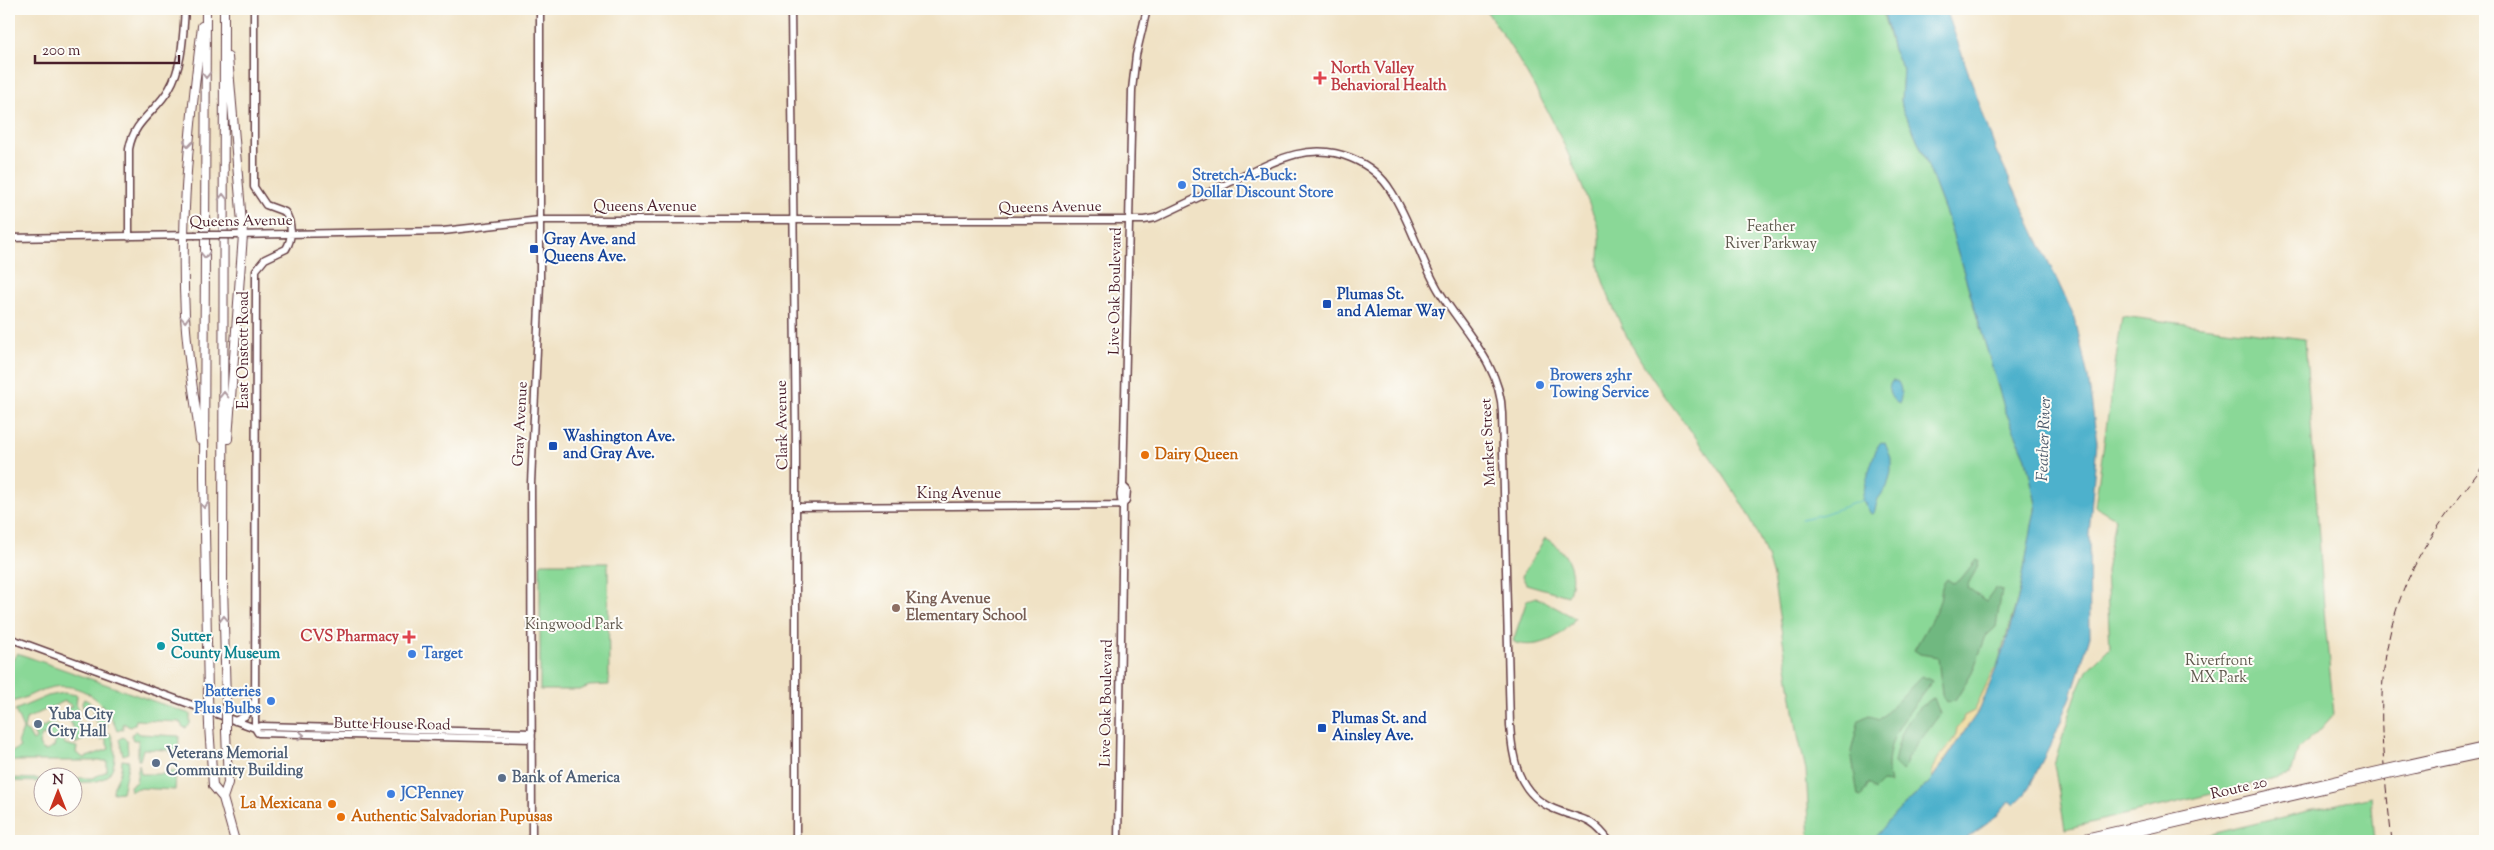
<svg xmlns="http://www.w3.org/2000/svg" width="2494" height="850" viewBox="0 0 2494 850" font-family="'Sorts Mill Goudy',serif">
<style>
.green{fill:#8ad897;stroke:#6a7c61;fill-rule:evenodd}
.forest{fill:#6fb880;stroke:#5c6c56}
.sand{fill:#eeda9e;stroke:#9c7c64}
.water{fill:#4db1cc;stroke:#4c687c}
.lines{fill:none;stroke-linecap:round;stroke-linejoin:round}
.stream{stroke:#4db1cc;stroke-width:1}
.secondary-casing{stroke:#633c42;stroke-width:9}
.highway-casing{stroke:#633c42;stroke-width:10}
.secondary{stroke:#fff;stroke-width:6}
.highway{stroke:#fff;stroke-width:8}
.rail{stroke:#4a1f2b;stroke-width:1;stroke-dasharray:8 4;stroke-linecap:butt}
.secondary-bridge-casing{stroke:#633c42;stroke-width:9;stroke-linecap:butt}
.highway-bridge-casing{stroke:#633c42;stroke-width:10;stroke-linecap:butt}
.secondary-bridge{stroke:#fff;stroke-width:6}
.highway-bridge{stroke:#fff;stroke-width:8}
.oneway{stroke:#ae9aa0}
.health-dot{fill:#e0444e;stroke:#fdfcf7;stroke-width:2}
.shop-dot{fill:#3f7fe0;stroke:#fdfcf7;stroke-width:2}
.transit-dot{fill:#1a4fb4;stroke:#fdfcf7;stroke-width:2}
.food-dot{fill:#e8710a;stroke:#fdfcf7;stroke-width:2}
.education-dot{fill:#8d6e63;stroke:#fdfcf7;stroke-width:2}
.culture-dot{fill:#0f9aa8;stroke:#fdfcf7;stroke-width:2}
.service-dot{fill:#5c6f8a;stroke:#fdfcf7;stroke-width:2}
.labels{text-anchor:middle;dominant-baseline:central;stroke-width:4;stroke-linejoin:round;paint-order:stroke}
.health-label{font-size:15px;font-weight:bold;fill:#be3a42;stroke:#fdfcf7;text-anchor:start}
.shop-label{font-size:15px;font-weight:bold;fill:#366cbe;stroke:#fdfcf7;text-anchor:start}
.street-label{font-size:15px;fill:#4a1f2b;stroke:#fdfcf7}
.park-label{font-size:15px;fill:#5d564b;stroke:#fdfcf7}
.transit-label{font-size:15px;font-weight:bold;fill:#164399;stroke:#fdfcf7;text-anchor:start}
.food-label{font-size:15px;font-weight:bold;fill:#c56008;stroke:#fdfcf7;text-anchor:start}
.education-label{font-size:15px;font-weight:bold;fill:#785e54;stroke:#fdfcf7;text-anchor:start}
.culture-label{font-size:15px;font-weight:bold;fill:#0d838f;stroke:#fdfcf7;text-anchor:start}
.service-label{font-size:15px;font-weight:bold;fill:#4e5e75;stroke:#fdfcf7;text-anchor:start}
.water-label{font-size:16px;font-style:italic;fill:#4b596b;stroke:#fdfcf7}
</style>
<rect width="100%" height="100%" fill="#fdfcf7"/>
<filter id="ink" filterUnits="userSpaceOnUse"><feTurbulence type="fractalNoise" baseFrequency=".02" numOctaves="2"/><feDisplacementMap in="SourceGraphic" scale="10" xChannelSelector="R" yChannelSelector="G"/><feConvolveMatrix kernelMatrix="1 2 1 2 8 2 1 2 1" color-interpolation-filters="sRGB"/></filter>
<filter id="wash" filterUnits="userSpaceOnUse"><feTurbulence type="fractalNoise" baseFrequency=".0096" numOctaves="4" result="noise"/><feDisplacementMap in="SourceGraphic" scale="20" xChannelSelector="R" yChannelSelector="G"/><feGaussianBlur stdDeviation="1.12" result="paint"/><feColorMatrix in="noise" values="0 0 0 0 0 0 0 0 0 0 0 0 0 0 0 0 0 1.4 0 .05"/><feComposite in="paint" operator="in"/></filter>
<g filter="url(#wash)">
<rect width="100%" height="100%" fill="#f0e2c5"/>
<path class="green" d="M1485 9H1882L1893 50 1903 69 1901 100 1903 111 1909 121 1923 153 1947 216 2005 410 2026 458 2036 504 2020 591 1992 683 1968 728 1929 783 1898 811 1872 841 1810 840 1806 770 1798 736 1773 577C1748 480 1665 415 1622 327 1616 314 1601 280 1599 267 1598 255 1602 241 1599 229 1595 216 1588 203 1584 191 1558 126 1525 65 1485 9Z
M2122 316 2305 339 2325 621 2334 714 2317 733 2298 749 2291 775 2065 829 2054 764 2076 695 2087 670 2110 647 2106 571 2115 518 2095 506Z
M1545 538C1567 550 1578 571 1568 596L1526 584 1522 576Z
M542 563H608L609 685 589 686 580 690H540V565Z
M1536 597 1575 618C1563 638 1538 649 1516 643L1513 641 1527 600Z
M17 653 190 714V724L186 728 183 727 180 722 136 720 135 724 130 727 123 723V729L117 731C107 701 80 680 49 688 35 691 23 701 9 702V667Z
M64 693 77 695 76 706 79 711 74 713 87 738 75 744 77 735 64 710 72 706 65 701 26 719 24 730 28 732 33 741 36 739 33 732 50 723 56 725 65 744 77 747 76 753 84 758 109 749 105 738 101 740 100 737 110 733C118 749 118 776 97 781 89 783 80 782 73 782V778H93L107 771V761H9V754L20 747 18 743 23 729 15 710 48 696ZM42 735 56 739 54 747 46 751 42 750 39 744Z
M84 699C96 704 102 715 108 726L97 733 100 728 92 713 95 711 88 705 83 708 82 703Z
M136 731 140 734 179 736 178 755H172L168 750 143 749 140 760H138V740H133L131 735Z
M123 737 127 741 128 753 123 755 119 739Z
M122 760 129 761 122 792 113 793C113 780 122 777 122 760Z
M139 764 141 774H170V770L176 771 175 790 138 788 131 791 130 786 136 782Z
M9 778 42 779V782L9 781Z
M2371 796 2375 841H2182Z"/>
<path class="forest" d="M1976 560 1979 561C1977 571 1971 577 1967 587L1986 601 1995 588 2002 590 1996 627 1986 636 1972 673 1955 701 1947 702 1942 694 1938 657 1920 654 1914 650C1920 639 1938 610 1940 600 1942 591 1940 587 1947 579L1953 583 1960 580Z
M1922 676 1932 681C1910 713 1880 739 1890 783L1882 782 1874 790 1869 783 1861 797 1858 796 1851 752 1859 720 1869 715 1879 720Z
M1934 698 1940 714 1907 758 1906 767 1902 771 1894 763C1898 742 1904 721 1921 707 1926 703 1927 700 1934 698Z"/>
<path class="sand" d="M1997 668 1980 709 1932 778V770C1936 766 1935 764 1938 759 1944 747 1956 743 1957 728L1962 723 1964 716 1974 711 1994 669Z"/>
<path class="water" d="M1883 9H1946L1996 151 2075 318 2088 377 2097 442 2089 533 2090 636 2071 697 2054 738 2026 793 2014 805 2009 801 1995 818 1963 841H1875V837L1898 811 1929 783 1980 709 2005 646 2020 591 2036 504 2026 458 2005 410 1947 216 1923 153 1909 121 1903 112 1901 100 1903 69 1893 50Z
M1892 381 1898 382C1902 388 1902 398 1899 404 1890 399 1886 390 1892 381Z
M1881 442 1885 443 1891 458V472L1887 487 1878 499 1874 513 1871 514 1862 499C1864 490 1874 447 1881 442Z"/>
<g class="lines">
<path class="stream" d="M1801 519 1824 514 1863 500"/>
</g>
</g>
<g filter="url(#ink)">
<g class="lines">
<defs>
<path id="secondary" d="M254 9V187L266 205 285 212C292 222 293 238 286 249L265 259 256 270 255 728
M791 9 796 448V841
M233 235 443 231 540 220H1144L1155 218C1181 206 1207 193 1233 181 1272 162 1309 140 1351 158 1368 165 1382 176 1391 191 1411 222 1420 259 1439 291 1463 330 1501 365 1502 413L1510 725C1512 759 1518 794 1554 809 1580 820 1590 815 1609 841
M129 237V149C134 120 156 112 169 89 183 66 183 34 185 9
M9 238 194 235
M1123 505 1126 500 1127 490 1123 486
M796 507 1123 505
M9 638 255 728 258 733 532 739
M235 721 245 716 253 704
M255 728 261 726 532 733
M532 841 531 483 540 283V9
M1118 841 1123 505C1120 499 1119 493 1123 486L1132 90 1136 55 1147 9"/>
<path id="highway" d="M206 9 204 477 208 696
M224 9 223 583 226 703
M228 57 243 235 228 439
M200 440C195 398 187 357 185 315 180 217 190 122 202 26
M209 725 213 786 223 798 235 841
M2413 763 2485 747
M2414 768 2485 753
M223 798 228 783 226 731"/>
</defs>
<use href="#secondary" class="secondary-casing"/>
<use href="#highway" class="highway-casing"/>
<use href="#secondary" class="secondary"/>
<use href="#highway" class="highway"/>
<path class="rail" d="M2392 841C2381 743 2368 655 2416 563 2435 527 2462 495 2485 463"/>
<defs>
<path id="secondary-bridge" d="M194 235H233"/>
<path id="highway-bridge" d="M208 696 209 725
M226 703V731
M2072 841 2413 763
M2098 841 2414 768"/>
</defs>
<use href="#secondary-bridge" class="secondary-bridge-casing"/>
<use href="#highway-bridge" class="highway-bridge-casing"/>
<use href="#secondary-bridge" class="secondary-bridge"/>
<use href="#highway-bridge" class="highway-bridge"/>
</g>
<defs><path id="oneway-chevron" d="M-2-3.5L2.5 0L-2 3.5" fill="none" stroke-width="1.6" stroke-linecap="round" stroke-linejoin="round" transform="scale(1.25)"/></defs>
<g class="oneway">
<use href="#oneway-chevron" transform="translate(206 75) rotate(90)"/>
<use href="#oneway-chevron" transform="translate(188 144) rotate(96)"/>
<use href="#oneway-chevron" transform="translate(223 197) rotate(-90)"/>
<use href="#oneway-chevron" transform="translate(205 255) rotate(90)"/>
<use href="#oneway-chevron" transform="translate(185 319) rotate(86)"/>
<use href="#oneway-chevron" transform="translate(224 395) rotate(-90)"/>
<use href="#oneway-chevron" transform="translate(204 505) rotate(88)"/>
<use href="#oneway-chevron" transform="translate(224 619) rotate(-91)"/>
<use href="#oneway-chevron" transform="translate(301 735) rotate(2)"/>
</g>
</g>
<g class="health-dot">
<path d="M1317.5 70.5h5v5h5v5h-5v5h-5v-5h-5v-5h5z"/>
<path d="M406.5 629.5h5v5h5v5h-5v5h-5v-5h-5v-5h5z"/>
</g>
<g class="shop-dot">
<circle cx="1182" cy="185" r="5"/>
<circle cx="1540" cy="385" r="5"/>
<circle cx="412" cy="654" r="5"/>
<circle cx="271" cy="701" r="5"/>
<circle cx="391" cy="794" r="5"/>
</g>
<g class="transit-dot">
<rect x="529" y="244" width="10" height="10" rx="2.5"/>
<rect x="1322" y="299" width="10" height="10" rx="2.5"/>
<rect x="548" y="441" width="10" height="10" rx="2.5"/>
<rect x="1317" y="723" width="10" height="10" rx="2.5"/>
</g>
<g class="food-dot">
<circle cx="1145" cy="455" r="5"/>
<circle cx="332" cy="804" r="5"/>
<circle cx="341" cy="817" r="5"/>
</g>
<circle class="education-dot" cx="896" cy="608" r="5"/>
<circle class="culture-dot" cx="161" cy="646" r="5"/>
<g class="service-dot">
<circle cx="38" cy="724" r="5"/>
<circle cx="156" cy="763" r="5"/>
<circle cx="502" cy="778" r="5"/>
</g>
<g class="labels">
<g class="health-label">
<text x="1331" y="69">North Valley<tspan x="1331" dy="17">Behavioral Health</tspan></text>
<text x="399" y="637" text-anchor="end">CVS Pharmacy</text>
</g>
<g class="shop-label">
<text x="1192" y="176">Stretch-A-Buck:<tspan x="1192" dy="17">Dollar Discount Store</tspan></text>
<text x="1550" y="376">Browers 25hr<tspan x="1550" dy="17">Towing Service</tspan></text>
<text x="422" y="654">Target</text>
<text x="261" y="692" text-anchor="end">Batteries<tspan x="261" dy="17">Plus Bulbs</tspan></text>
<text x="401" y="794">JCPenney</text>
</g>
<g class="street-label">
<text x="645" y="207">Queens Avenue</text>
<text transform="translate(1050 208) rotate(-1)">Queens Avenue</text>
<text transform="translate(241 222) rotate(-1)">Queens Avenue</text>
<text transform="translate(1116 291) rotate(-89)">Live Oak Boulevard</text>
<text transform="translate(244 350) rotate(-90)">East Onstott Road</text>
<text transform="translate(521 424) rotate(-87)">Gray Avenue</text>
<text transform="translate(783 425) rotate(-91)">Clark Avenue</text>
<text transform="translate(1489 442) rotate(-93)">Market Street</text>
<text x="959" y="494">King Avenue</text>
<text transform="translate(1107 703) rotate(-89)">Live Oak Boulevard</text>
<text transform="translate(392 725) rotate(1)">Butte House Road</text>
<text transform="translate(2239 789) rotate(-13)">Route 20</text>
</g>
<g class="park-label">
<text x="1771" y="227">Feather<tspan x="1771" dy="17">River Parkway</tspan></text>
<text x="574" y="625">Kingwood Park</text>
<text x="2219" y="661">Riverfront<tspan x="2219" dy="17">MX Park</tspan></text>
</g>
<g class="transit-label">
<text x="544" y="240">Gray Ave. and<tspan x="544" dy="17">Queens Ave.</tspan></text>
<text x="1337" y="295">Plumas St.<tspan x="1337" dy="17">and Alemar Way</tspan></text>
<text x="563" y="437">Washington Ave.<tspan x="563" dy="17">and Gray Ave.</tspan></text>
<text x="1332" y="719">Plumas St. and<tspan x="1332" dy="17">Ainsley Ave.</tspan></text>
</g>
<g class="food-label">
<text x="1155" y="455">Dairy Queen</text>
<text x="322" y="804" text-anchor="end">La Mexicana</text>
<text x="351" y="817">Authentic Salvadorian Pupusas</text>
</g>
<g class="education-label">
<text x="906" y="599">King Avenue<tspan x="906" dy="17">Elementary School</tspan></text>
</g>
<g class="culture-label">
<text x="171" y="637">Sutter<tspan x="171" dy="17">County Museum</tspan></text>
</g>
<g class="service-label">
<text x="48" y="715">Yuba City<tspan x="48" dy="17">City Hall</tspan></text>
<text x="166" y="754">Veterans Memorial<tspan x="166" dy="17">Community Building</tspan></text>
<text x="512" y="778">Bank of America</text>
</g>
<g class="water-label">
<text transform="translate(2045 439) rotate(-88)">Feather River</text>
</g>
</g>
<rect width="2494" height="850" fill="none" stroke="#fdfcf7" stroke-width="30"/>
<g transform="translate(58 792)"><circle r="24" fill="#fdfcf7" stroke="#b5a4a5"/>
<path d="M0-4L9 19L0 12L-9 19Z" fill="#c8321e"/>
<text y="-8" font-size="14" font-weight="bold" text-anchor="middle" fill="#4a1f2b">N</text>
</g>
<path d="M35 55v8h144v-8" fill="none" stroke="#4a1f2b" stroke-width="2.5"/>
<text x="42" y="55" font-size="15" fill="#4a1f2b" stroke="#fdfcf7" stroke-width="4" paint-order="stroke">200 m</text>
</svg>
